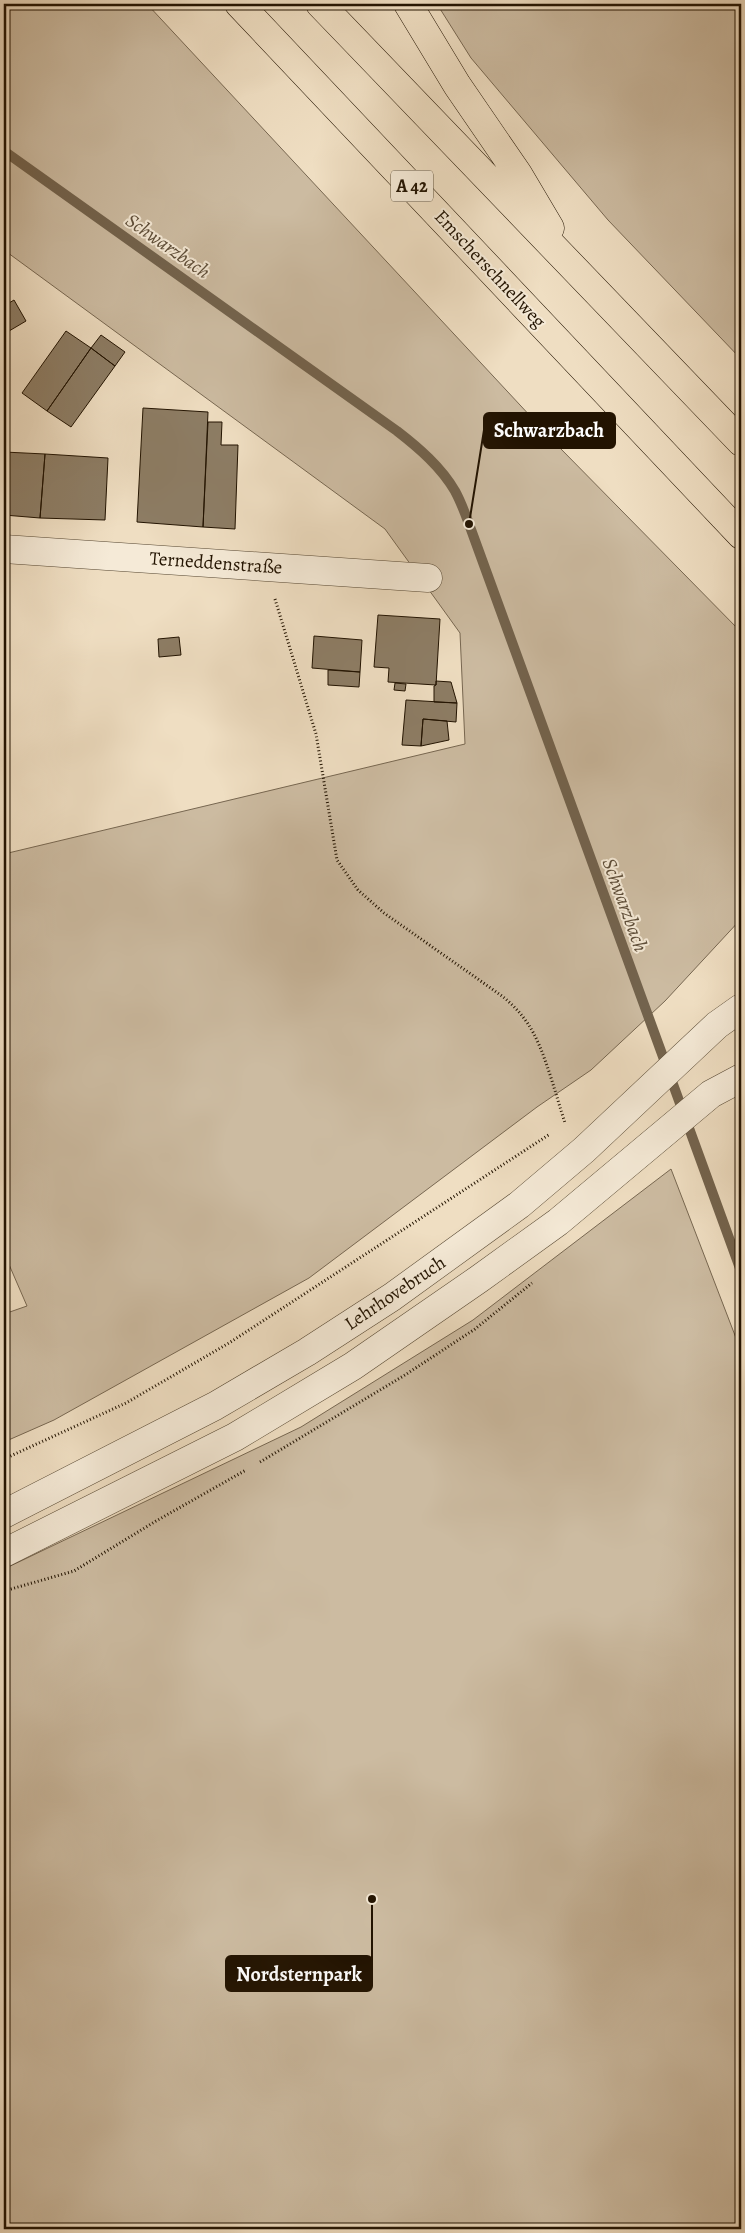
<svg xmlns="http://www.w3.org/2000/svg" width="745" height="2233" viewBox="0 0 745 2233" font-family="Alegreya,serif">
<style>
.green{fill:#ccbba1;stroke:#776751}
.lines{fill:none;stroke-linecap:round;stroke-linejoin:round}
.stream{stroke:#73634d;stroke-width:10}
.building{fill:#8d7d65;stroke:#221301}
.minor-casing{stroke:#554631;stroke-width:29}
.tertiary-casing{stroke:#554631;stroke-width:29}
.motorway-casing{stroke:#221301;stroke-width:29}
.path{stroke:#221301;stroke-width:3;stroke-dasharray:1 2.5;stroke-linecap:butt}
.minor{stroke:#f5ead7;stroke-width:28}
.tertiary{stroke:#f5ead7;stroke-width:28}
.motorway{stroke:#efdec2;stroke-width:28}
.labels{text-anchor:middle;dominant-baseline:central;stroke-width:4;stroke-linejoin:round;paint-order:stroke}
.shield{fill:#f5ead7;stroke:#615441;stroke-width:1}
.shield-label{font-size:18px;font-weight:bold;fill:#221301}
.street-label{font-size:19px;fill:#221301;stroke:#f5ead7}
.water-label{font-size:20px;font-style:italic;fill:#5f4f3a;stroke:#f5ead7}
.leader{fill:none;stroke:#221301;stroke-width:2}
.callout-dot{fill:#221301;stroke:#f5ead7;stroke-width:2}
.callout{fill:#221301;stroke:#221301;stroke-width:2}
.callout-label{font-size:20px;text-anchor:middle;font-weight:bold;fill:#fff}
</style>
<rect width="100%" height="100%" fill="#efdec2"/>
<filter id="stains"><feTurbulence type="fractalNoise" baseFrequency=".004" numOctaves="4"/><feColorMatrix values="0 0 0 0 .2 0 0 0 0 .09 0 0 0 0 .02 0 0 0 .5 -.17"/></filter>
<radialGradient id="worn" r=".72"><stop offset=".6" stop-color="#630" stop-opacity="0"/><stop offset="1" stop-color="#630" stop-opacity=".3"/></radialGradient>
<path class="green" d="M4 4H147L560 448 741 632V919L665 1001 591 1070 537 1107 309 1278 54 1420 4 1442V1314L27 1306 4 1253V854L465 744 460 633 385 529 4 250Z
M437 4H741V359L608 220 471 58Z
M671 1169 741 1351V2229H4V1569L301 1427 473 1320Z"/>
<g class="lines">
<path class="stream" d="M4 151 397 431C419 448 441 467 455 491 461 502 465 513 469 524L741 1271"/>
</g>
<path class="building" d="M14 300 26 321 4 334V306Z
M66 331 91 348 47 411 22 393Z
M101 335 125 352 115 366 91 348Z
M91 348 115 366 71 427 47 411Z
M143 408 208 412 203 527 137 522Z
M208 422H222L221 445H238L235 529 203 527Z
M4 452 45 454 40 518 4 515Z
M45 454 108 458 105 520 40 518Z
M378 615 440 619 436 685 388 682 389 668 374 667Z
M314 636 362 640 360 672 312 668Z
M179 637 181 655 159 657 158 639Z
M328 670 360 672 359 687 328 685Z
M436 681 451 682 457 703 434 702V686L436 685Z
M395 683 406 684 405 691 394 690Z
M406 700 457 703 456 722 423 719 421 746 402 745Z
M423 719 447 721 449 740 421 746Z"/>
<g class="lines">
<defs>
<path id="minor" d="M4 549 428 578"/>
<path id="tertiary" d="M4 1514 215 1406 307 1352 392 1297 519 1205 584 1150 717 1025 741 1008
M4 1553 235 1437 353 1366 479 1279 558 1222 711 1094 741 1078"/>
<path id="motorway" d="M239 4 741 535
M320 4 741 442
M408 4 457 85 518 174 550 228"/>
</defs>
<use href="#minor" class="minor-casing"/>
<use href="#tertiary" class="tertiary-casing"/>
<use href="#motorway" class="motorway-casing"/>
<path class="path" d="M275 599 316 734 337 860 358 890 384 913 502 996C512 1004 521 1013 528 1024 544 1047 556 1096 565 1123
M4 1459 126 1403 229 1343 550 1134
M260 1462 405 1375 475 1329 532 1283
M4 1591 74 1571 156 1521 246 1470"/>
<use href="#minor" class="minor"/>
<use href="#tertiary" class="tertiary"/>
<use href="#motorway" class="motorway"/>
</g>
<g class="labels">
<rect class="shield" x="391" y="170.5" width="42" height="31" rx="4"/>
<g class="shield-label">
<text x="412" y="186">A 42</text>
</g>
<g class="street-label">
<text transform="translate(490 269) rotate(47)">Emscherschnellweg</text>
<text transform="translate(216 563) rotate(4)">Terneddenstraße</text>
<text transform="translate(395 1293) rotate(-34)">Lehrhovebruch</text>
</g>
<g class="water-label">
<text transform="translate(168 246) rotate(35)">Schwarzbach</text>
<text transform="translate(625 905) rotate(70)">Schwarzbach</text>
</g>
</g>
<path class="leader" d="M469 524L484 430M372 1899L372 1974"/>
<g class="callout-dot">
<circle cx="469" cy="524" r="5"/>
<circle cx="372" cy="1899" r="5"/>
</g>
<g class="callout">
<rect x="484" y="413" width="131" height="35" rx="5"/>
<rect x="226" y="1956" width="146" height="35" rx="5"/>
</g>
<g class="callout-label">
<text x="549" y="437">Schwarzbach</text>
<text x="299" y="1981">Nordsternpark</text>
</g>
<rect width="745" height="2233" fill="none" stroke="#efdec2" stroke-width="20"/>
<rect x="5" y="5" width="735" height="2223" fill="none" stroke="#221301" stroke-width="2.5"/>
<rect x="10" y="10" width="725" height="2213" fill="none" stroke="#221301"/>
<rect width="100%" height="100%" filter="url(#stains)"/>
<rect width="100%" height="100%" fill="url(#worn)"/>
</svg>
